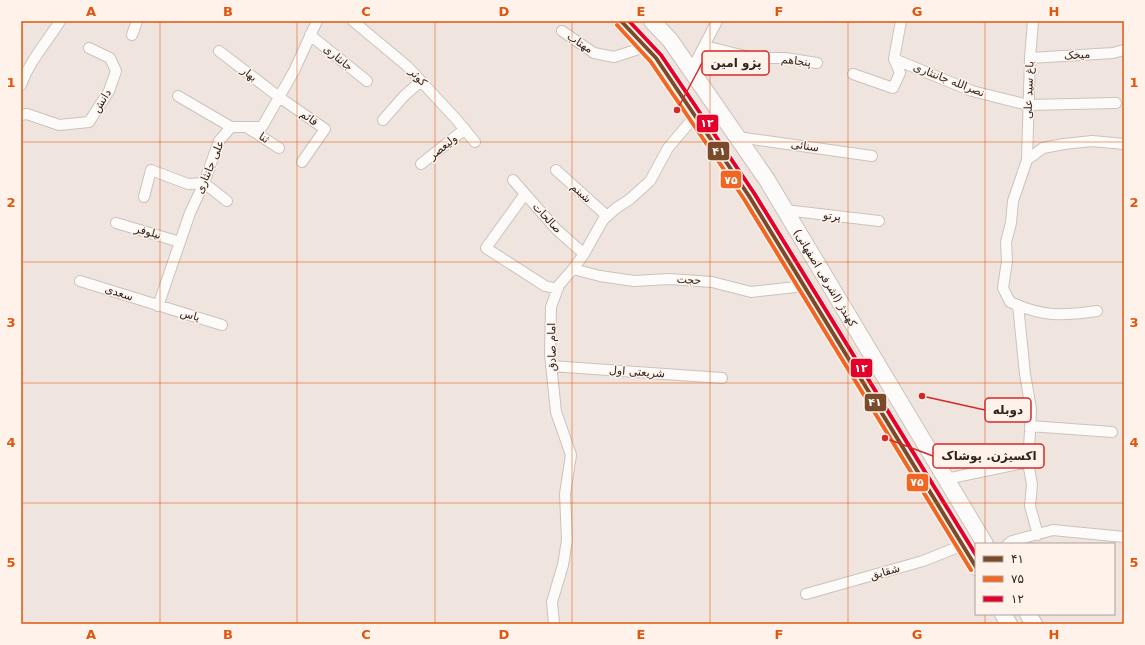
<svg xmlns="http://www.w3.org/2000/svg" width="1145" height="645" viewBox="0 0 1145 645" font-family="'DejaVu Sans','Noto Sans Arabic',sans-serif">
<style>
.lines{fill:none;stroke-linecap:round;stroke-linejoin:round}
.minor-casing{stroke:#cac2bc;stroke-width:12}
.primary-casing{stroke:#cac2bc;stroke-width:18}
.minor{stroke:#fdfbfa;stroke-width:10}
.primary{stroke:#fdfbfa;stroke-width:16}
.bus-1-casing{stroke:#fff2ea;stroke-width:7}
.bus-2-casing{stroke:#fff2ea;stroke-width:7}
.bus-3-casing{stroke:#fff2ea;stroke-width:7}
.bus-1{stroke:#7a4b2a;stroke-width:4}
.bus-2{stroke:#f26522;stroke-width:4}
.bus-3{stroke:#e4002b;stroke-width:4}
.grid{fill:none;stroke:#df560d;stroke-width:1;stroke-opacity:0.55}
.labels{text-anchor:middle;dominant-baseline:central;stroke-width:3;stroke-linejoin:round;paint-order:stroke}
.street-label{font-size:11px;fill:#2c2520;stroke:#fff2ea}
.leader{fill:none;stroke:#d62828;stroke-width:1.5}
.callout-dot{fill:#d62828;stroke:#fff2ea;stroke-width:1.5}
.callout{fill:#fff2ea;stroke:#d62828;stroke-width:1.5}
.callout-label{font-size:12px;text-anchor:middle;font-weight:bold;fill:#2c2520}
.line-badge{stroke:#fff2ea;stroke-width:1.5}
.badge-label{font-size:11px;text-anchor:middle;font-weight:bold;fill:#fff}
.neatline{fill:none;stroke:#df560d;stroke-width:1.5}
.grid-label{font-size:13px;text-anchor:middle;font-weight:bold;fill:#df560d}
</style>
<rect width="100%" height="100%" fill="#f0e5de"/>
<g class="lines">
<defs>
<path id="minor" d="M353 21 407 66 456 119 475 142
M562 31 594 53 614 57 645 47
M132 35 137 21
M310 35 367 81
M705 46 753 58H785L817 63
M219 51 279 97 325 129 302 162
M1030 58 1113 53 1124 50
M894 59 972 91 1028 105 1116 103
M691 71 717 21
M853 74 893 88 900 73 894 59 901 21
M21 85C29 62 47 42 60 21
M178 96 231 127
M21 115 27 114 59 125 89 122 109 91 116 71 110 58 89 48
M383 120 404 96 421 81
M248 128 279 148
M738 137 872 156
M1027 160 1030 58 1033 21
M421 164 465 129
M556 170 607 216
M513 180 556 229 584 254
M525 194 486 248 545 286 558 289
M144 197 151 170 188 184 204 183 227 201
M785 210 879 221
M116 223 180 242
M573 269 600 276 634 281 669 279 712 282 751 292 805 286
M80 281 222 325
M1018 305 1025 374 1031 409 1030 432 1028 462 1032 485 1030 506 1038 535
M158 306 190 213 204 183 219 141 231 127H262L294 71 317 21
M1097 311C1062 316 1043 317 1010 302L1003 288 1007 261 1006 242 1011 223 1013 201 1027 160 1043 148 1064 144 1092 141 1124 144
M551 366 722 378
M1030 426 1112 432
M946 479 1028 462
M1008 544 1012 541 1053 530 1124 537
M806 594 923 561 963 545
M554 624 552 602 563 565 567 540 565 494 571 455 556 412 550 354 551 307 559 285 573 269 584 254 603 220 615 209 630 199 650 181 668 148 695 116"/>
<path id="primary" d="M621 21 656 58 749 196 845 351 976 567
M652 21 670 40 767 180 985 544
M1003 614 1009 624
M1028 614 1034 624"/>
</defs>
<use href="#minor" class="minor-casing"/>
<use href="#primary" class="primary-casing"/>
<use href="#minor" class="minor"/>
<use href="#primary" class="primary"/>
<defs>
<path id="bus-1" d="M621 21 656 58 749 196 976 567"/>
<path id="bus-2" d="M617 25 651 62 744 199 971 570"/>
<path id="bus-3" d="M629 21 661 55 754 193 976 555"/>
</defs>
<use href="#bus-1" class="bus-1-casing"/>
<use href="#bus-2" class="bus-2-casing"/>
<use href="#bus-3" class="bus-3-casing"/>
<use href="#bus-1" class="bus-1"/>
<use href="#bus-2" class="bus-2"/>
<use href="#bus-3" class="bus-3"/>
</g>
<path class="grid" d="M160 21V624M297 21V624M435 21V624M572 21V624M710 21V624M848 21V624M985 21V544M21 142H1124M21 262H1124M21 383H1124M21 503H1124M985 614V624"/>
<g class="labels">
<g class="street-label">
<text transform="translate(580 43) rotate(33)">مهتاب</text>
<text transform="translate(1077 55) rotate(-4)">میخک</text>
<text transform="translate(338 58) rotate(39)">جانثاری</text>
<text transform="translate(796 61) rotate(7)">پنجاهم</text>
<text transform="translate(249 74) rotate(37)">بهار</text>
<text transform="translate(418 77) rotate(47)">کوثر</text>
<text transform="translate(949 80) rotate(21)">نصرالله جاننثاری</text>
<text transform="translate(1029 90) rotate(-88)">باغ سید علی</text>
<text transform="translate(102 101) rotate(-59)">دانش</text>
<text transform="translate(309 118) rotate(35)">قائم</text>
<text transform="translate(264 138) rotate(33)">ثنا</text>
<text transform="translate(805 146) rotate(8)">سنائی</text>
<text transform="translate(443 147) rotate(-39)">ولیعصر</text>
<text transform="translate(210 167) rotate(-67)">علی جانثاری</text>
<text transform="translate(581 193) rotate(42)">شبنم</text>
<text transform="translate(832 216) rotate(6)">پرتو</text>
<text transform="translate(547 218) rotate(47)">صالحات</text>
<text transform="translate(148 232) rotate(16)">نیلوفر</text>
<text transform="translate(825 278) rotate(59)">کهندژ (اشرفی اصفهانی)</text>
<text transform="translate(689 280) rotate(3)">حجت</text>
<text transform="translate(119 293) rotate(18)">سعدی</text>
<text transform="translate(190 315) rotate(16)">یاس</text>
<text transform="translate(552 347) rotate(-91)">امام صادق</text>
<text transform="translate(637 372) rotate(4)">شریعتی اول</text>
<text transform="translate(885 572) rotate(-16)">شقایق</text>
</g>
</g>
<path class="leader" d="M677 110L702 63M922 396L985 410M885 438L933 456"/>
<g class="callout-dot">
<circle cx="677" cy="110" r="4"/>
<circle cx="922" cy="396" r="4"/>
<circle cx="885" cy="438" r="4"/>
</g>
<g class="callout">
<rect x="702" y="51" width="67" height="24" rx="4"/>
<rect x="985" y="398" width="46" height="24" rx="4"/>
<rect x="933" y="444" width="111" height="24" rx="4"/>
</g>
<g class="callout-label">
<text x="736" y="67">پژو امین</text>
<text x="1008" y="414">دوبله</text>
<text x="989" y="460">اکسیژن. پوشاک</text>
</g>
<g class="line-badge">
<rect x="696" y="114" width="23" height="19" rx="4" fill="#e4002b"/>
<rect x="707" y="141" width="23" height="20" rx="4" fill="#7a4b2a"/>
<rect x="720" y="170" width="22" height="19" rx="4" fill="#f26522"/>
<rect x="850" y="358" width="23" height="20" rx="4" fill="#e4002b"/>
<rect x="864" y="393" width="23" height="19" rx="4" fill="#7a4b2a"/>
<rect x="906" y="473" width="23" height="19" rx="4" fill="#f26522"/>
</g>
<g class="badge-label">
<text x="707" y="127">۱۲</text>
<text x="719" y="155">۴۱</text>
<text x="731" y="184">۷۵</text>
<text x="861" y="372">۱۲</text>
<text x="875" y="406">۴۱</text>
<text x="917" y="486">۷۵</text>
</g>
<rect width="1145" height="645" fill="none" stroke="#fff2ea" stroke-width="44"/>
<rect x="975" y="543" width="140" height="72" fill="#fff2ea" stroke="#aba099"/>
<rect x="983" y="556" width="20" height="6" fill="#7a4b2a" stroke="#aba099"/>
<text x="1011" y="563" font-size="12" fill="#2c2520">۴۱</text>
<rect x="983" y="576" width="20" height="6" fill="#f26522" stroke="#aba099"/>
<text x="1011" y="583" font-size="12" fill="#2c2520">۷۵</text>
<rect x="983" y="596" width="20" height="6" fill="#e4002b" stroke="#aba099"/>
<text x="1011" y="603" font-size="12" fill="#2c2520">۱۲</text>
<rect x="22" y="22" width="1101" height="601" class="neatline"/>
<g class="grid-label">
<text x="91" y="16">A</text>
<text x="228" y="16">B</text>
<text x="366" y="16">C</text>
<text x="504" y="16">D</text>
<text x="641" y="16">E</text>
<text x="779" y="16">F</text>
<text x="917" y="16">G</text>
<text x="1054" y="16">H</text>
<text x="11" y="87">1</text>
<text x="1134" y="87">1</text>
<text x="11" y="207">2</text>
<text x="1134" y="207">2</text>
<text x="11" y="327">3</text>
<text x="1134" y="327">3</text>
<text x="11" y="447">4</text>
<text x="1134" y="447">4</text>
<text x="11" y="567">5</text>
<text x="1134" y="567">5</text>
<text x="91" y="639">A</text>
<text x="228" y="639">B</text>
<text x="366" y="639">C</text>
<text x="504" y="639">D</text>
<text x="641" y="639">E</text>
<text x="779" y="639">F</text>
<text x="917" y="639">G</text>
<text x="1054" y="639">H</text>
</g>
</svg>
